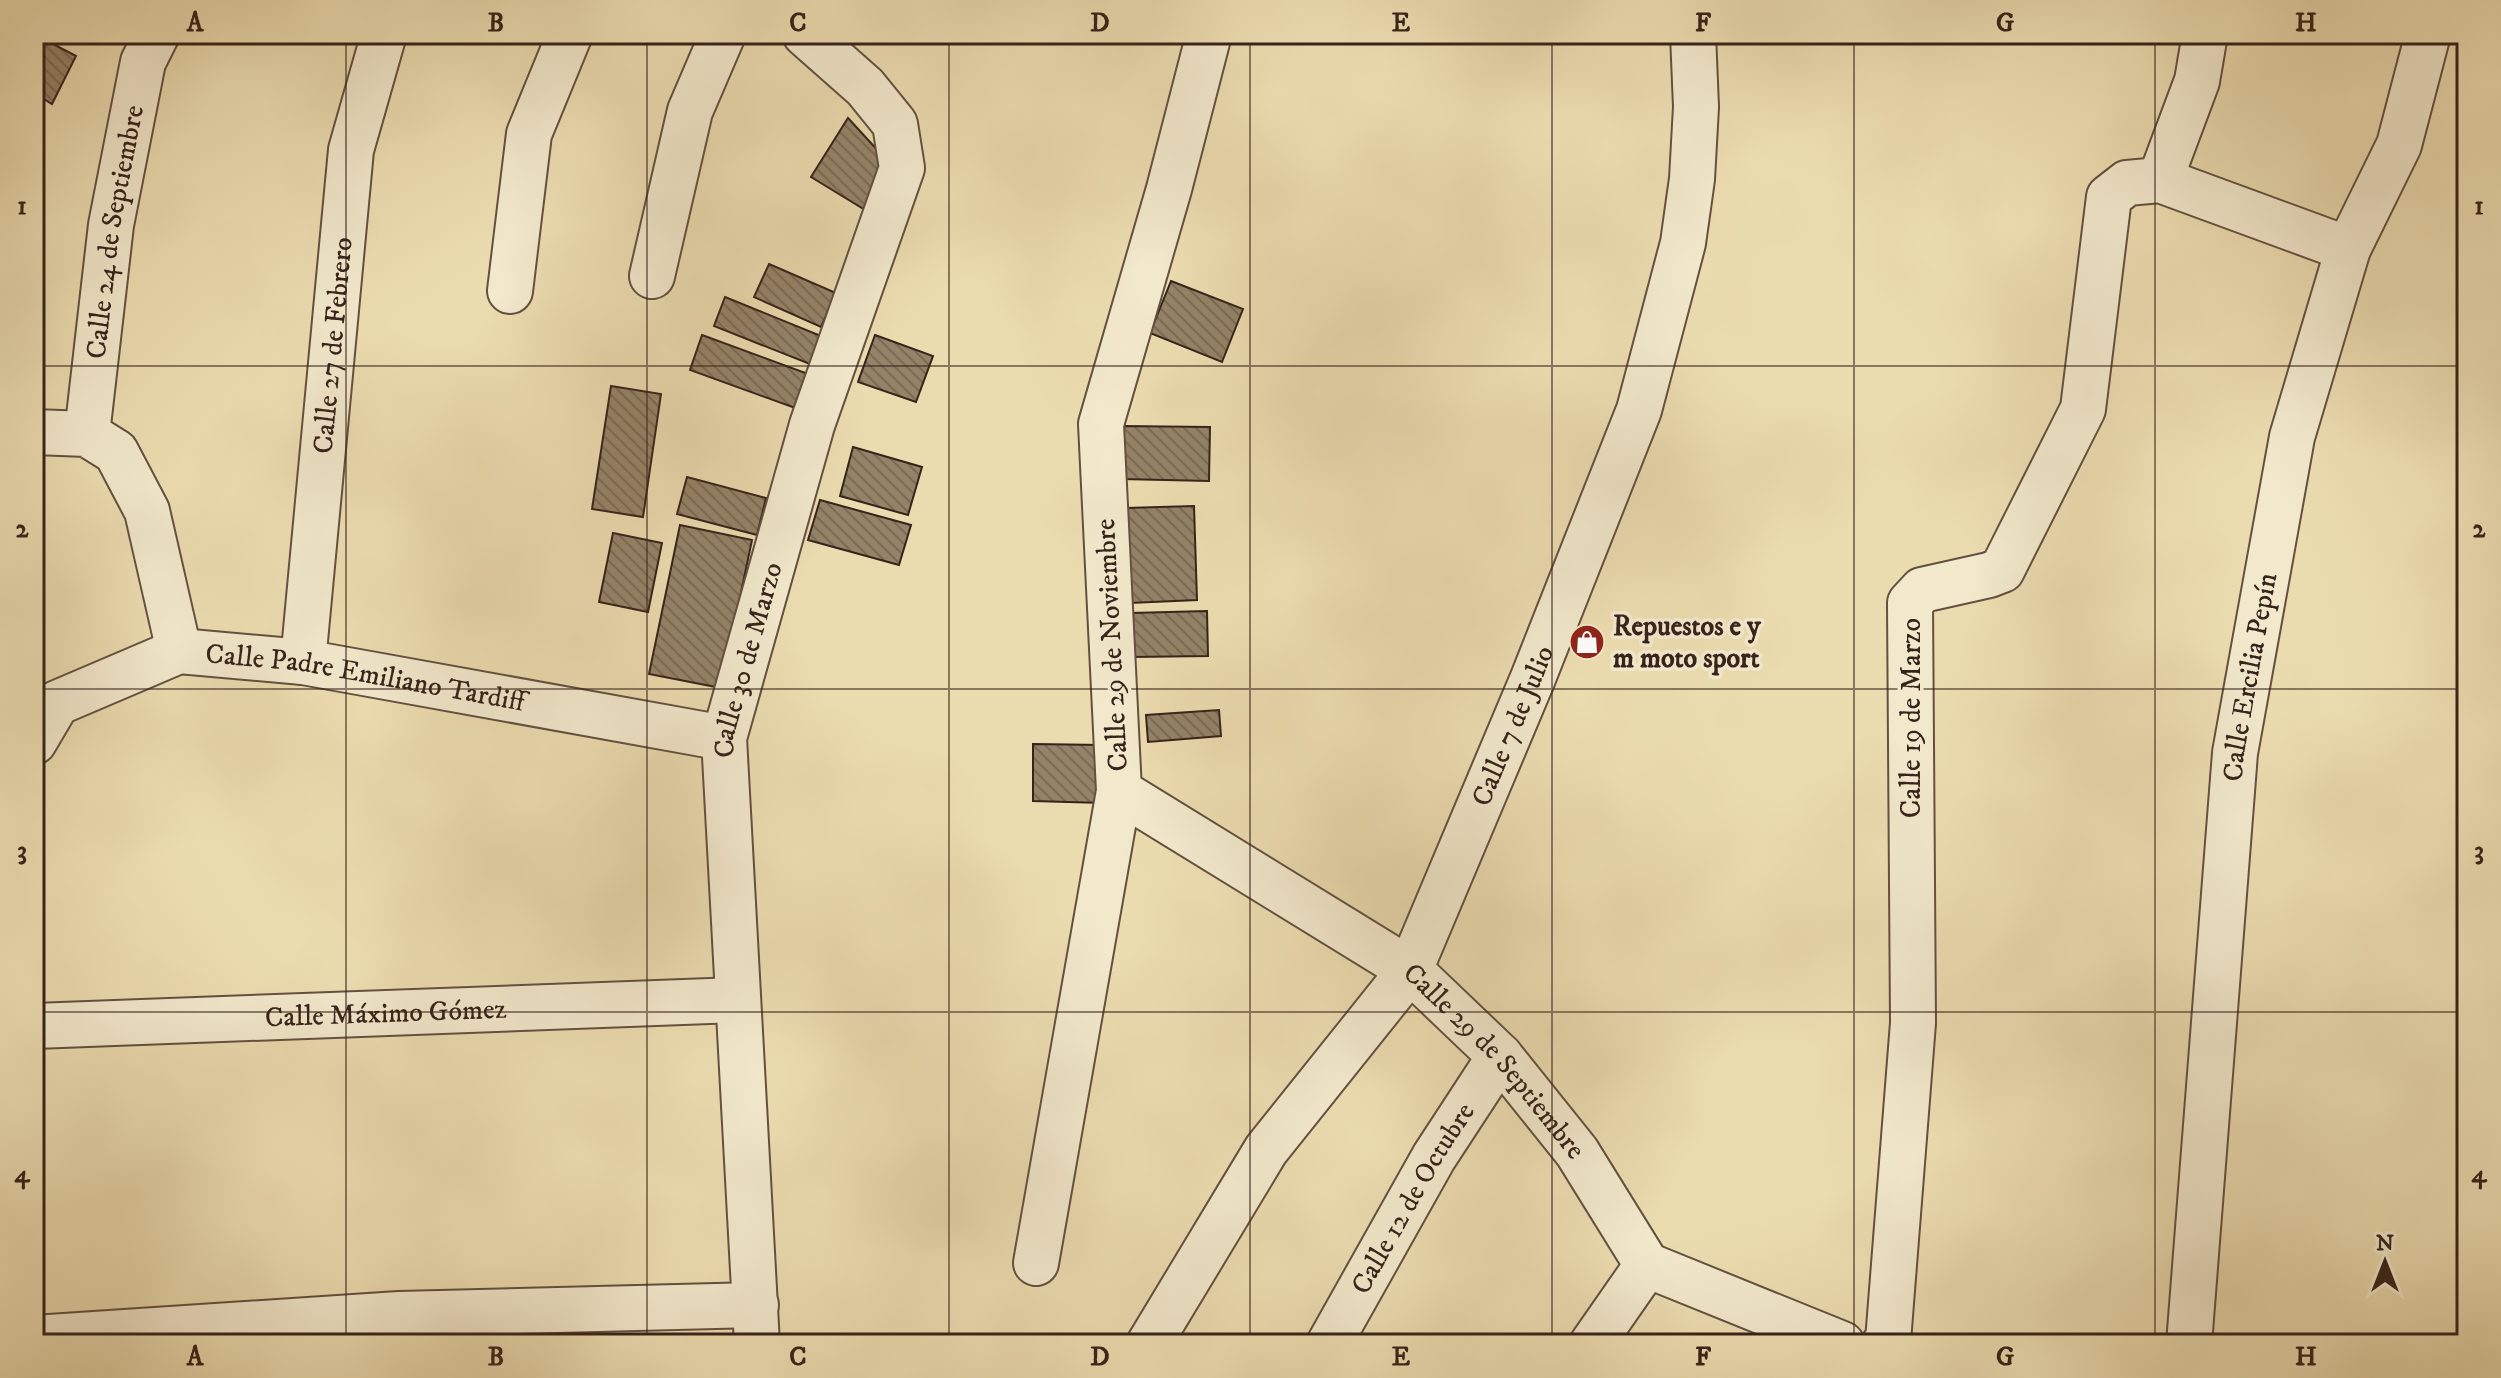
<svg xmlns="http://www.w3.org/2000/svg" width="2501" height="1378" viewBox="0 0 2501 1378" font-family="'IM FELL DW Pica',serif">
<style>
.building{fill:url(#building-back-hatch);stroke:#36231a;stroke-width:2}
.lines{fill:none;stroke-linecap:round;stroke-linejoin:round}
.minor-casing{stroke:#635140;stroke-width:48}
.minor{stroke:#f2e8cc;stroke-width:44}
.grid{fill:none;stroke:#36231a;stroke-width:2;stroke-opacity:0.55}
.labels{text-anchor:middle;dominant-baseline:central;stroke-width:7;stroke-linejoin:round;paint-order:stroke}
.street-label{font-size:28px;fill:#36231a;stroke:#f2e8cc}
.poi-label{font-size:28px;font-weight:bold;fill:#36231a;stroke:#f2e8cc;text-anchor:start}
.neatline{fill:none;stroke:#36231a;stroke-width:3}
.grid-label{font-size:26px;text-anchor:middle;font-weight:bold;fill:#36231a}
</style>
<defs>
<pattern id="building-back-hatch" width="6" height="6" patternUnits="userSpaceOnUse" patternTransform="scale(2)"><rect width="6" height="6" fill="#948368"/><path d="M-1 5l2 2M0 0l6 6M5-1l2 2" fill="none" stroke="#7a6b55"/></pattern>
</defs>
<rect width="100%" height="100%" fill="#ebdcb0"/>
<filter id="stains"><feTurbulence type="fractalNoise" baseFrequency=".0025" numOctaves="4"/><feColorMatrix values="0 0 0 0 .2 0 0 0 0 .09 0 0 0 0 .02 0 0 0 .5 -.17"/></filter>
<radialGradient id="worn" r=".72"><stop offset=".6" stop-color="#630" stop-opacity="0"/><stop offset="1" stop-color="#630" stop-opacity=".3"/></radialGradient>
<path class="building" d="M34 34 76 56 52 104 34 93Z
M848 118 892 166 867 211 811 177Z
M769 264 836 293 821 327 754 297Z
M1171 281 1243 309 1222 362 1150 333Z
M725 297 826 338 815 366 714 326Z
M702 335 811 375 798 409 690 370Z
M875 335 933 356 916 402 858 382Z
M611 386 661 394 643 517 592 509Z
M1122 426 1210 427 1209 481 1121 479Z
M853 447 922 467 908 515 840 496Z
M687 477 766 498 757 535 677 514Z
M820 500 911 525 899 565 808 540Z
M1194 506 1197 600 1130 603 1126 508Z
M680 525 752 540 721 688 649 674Z
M613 533 662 543 648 612 599 602Z
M1207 611 1208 656 1132 657 1131 613Z
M1219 710 1221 736 1148 742 1146 715Z
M1033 744 1103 745V803L1033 801Z"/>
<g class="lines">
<defs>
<g id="minor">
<path d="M2160 180 2197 81 2205 34"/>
<path d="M652 276 690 111 723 34"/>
<path d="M510 291 529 134 570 34"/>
<path d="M34 432 87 434 116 452 147 511 179 651"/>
<path id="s1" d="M87 434 111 225 143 62 157 34"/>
<path id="s2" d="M303 662 351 150 384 34"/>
<path id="s3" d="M34 742 57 703 179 651 303 662 724 738"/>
<path id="s4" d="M1119 791 1410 970 1500 1056 1577 1152 1647 1265 1842 1344"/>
<path id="s5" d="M34 1026 737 1000"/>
<path d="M1036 1263 1119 791 1101 424 1169 189 1209 34"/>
<path d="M34 1338 399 1314 756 1305"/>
<path id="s6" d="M757 1344 724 738 812 425 902 168 895 124 865 87 805 34"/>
<path id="s7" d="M1149 1344 1266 1150 1410 970 1533 678 1639 410 1683 243 1692 179 1696 107 1693 34"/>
<path id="s8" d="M1329 1344 1434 1157 1500 1056"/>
<path d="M1592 1344 1647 1265"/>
<path d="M1884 1344 1888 1341 1913 1023 1910 603 1922 590 1989 575 2002 570 2083 409 2109 197 2127 183 2160 180 2348 249"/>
<path id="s9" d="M2189 1344 2235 753 2292 437 2348 249 2399 145 2428 34"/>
</g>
</defs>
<use href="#minor" class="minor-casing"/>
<use href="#minor" class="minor"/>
</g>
<path class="grid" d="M346 34V1344M647 34V1344M949 34V1344M1250 34V1344M1552 34V1344M1854 34V1344M2155 34V1344M34 366H2467M34 689H2467M34 1012H2467"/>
<defs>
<symbol id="shop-disc" viewBox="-11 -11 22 22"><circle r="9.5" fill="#8f2418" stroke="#f2e8cc"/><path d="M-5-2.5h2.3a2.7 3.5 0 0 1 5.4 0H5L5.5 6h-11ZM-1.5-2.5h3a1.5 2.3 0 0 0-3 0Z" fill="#fff"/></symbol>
</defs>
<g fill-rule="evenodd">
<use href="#shop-disc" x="1567" y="622" width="40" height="40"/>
</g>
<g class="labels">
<g class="street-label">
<text stroke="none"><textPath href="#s1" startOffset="204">Calle 24 de Septiembre</textPath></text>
<text stroke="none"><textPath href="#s2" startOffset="318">Calle 27 de Febrero</textPath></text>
<text transform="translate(1112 645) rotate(-93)">Calle 29 de Noviembre</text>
<text stroke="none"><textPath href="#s6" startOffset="688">Calle 30 de Marzo</textPath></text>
<text stroke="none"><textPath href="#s9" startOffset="670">Calle Ercilia Pepín</textPath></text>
<text stroke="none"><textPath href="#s3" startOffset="366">Calle Padre Emiliano Tardiff</textPath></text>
<text transform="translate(1911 718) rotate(-90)">Calle 19 de Marzo</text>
<text stroke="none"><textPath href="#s7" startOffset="722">Calle 7 de Julio</textPath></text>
<text stroke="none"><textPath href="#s5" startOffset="352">Calle Máximo Gómez</textPath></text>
<text stroke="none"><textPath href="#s4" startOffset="466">Calle 29 de Septiembre</textPath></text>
<text stroke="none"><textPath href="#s8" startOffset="168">Calle 12 de Octubre</textPath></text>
</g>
<g class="poi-label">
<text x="1613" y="626">Repuestos e y<tspan x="1613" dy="32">m moto sport</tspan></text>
</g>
</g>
<rect width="2501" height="1378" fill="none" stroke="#ebdcb0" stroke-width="88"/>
<g transform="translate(2385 1262)" stroke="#f2e8cc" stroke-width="6" paint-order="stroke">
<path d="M0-6L14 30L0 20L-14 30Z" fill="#36231a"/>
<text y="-12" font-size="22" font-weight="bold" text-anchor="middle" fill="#36231a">N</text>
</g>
<rect x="44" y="44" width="2413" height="1290" class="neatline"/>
<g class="grid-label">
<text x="195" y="31">A</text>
<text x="496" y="31">B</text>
<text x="798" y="31">C</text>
<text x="1100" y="31">D</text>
<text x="1401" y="31">E</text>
<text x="1703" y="31">F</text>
<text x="2005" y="31">G</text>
<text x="2306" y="31">H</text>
<text x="22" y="214">1</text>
<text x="2479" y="214">1</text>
<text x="22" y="537">2</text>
<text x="2479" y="537">2</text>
<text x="22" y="859">3</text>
<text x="2479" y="859">3</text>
<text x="22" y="1182">4</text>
<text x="2479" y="1182">4</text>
<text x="195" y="1365">A</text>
<text x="496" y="1365">B</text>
<text x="798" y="1365">C</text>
<text x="1100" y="1365">D</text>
<text x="1401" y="1365">E</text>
<text x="1703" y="1365">F</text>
<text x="2005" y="1365">G</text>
<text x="2306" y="1365">H</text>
</g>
<rect width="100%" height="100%" filter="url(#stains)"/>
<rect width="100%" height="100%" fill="url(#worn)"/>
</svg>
